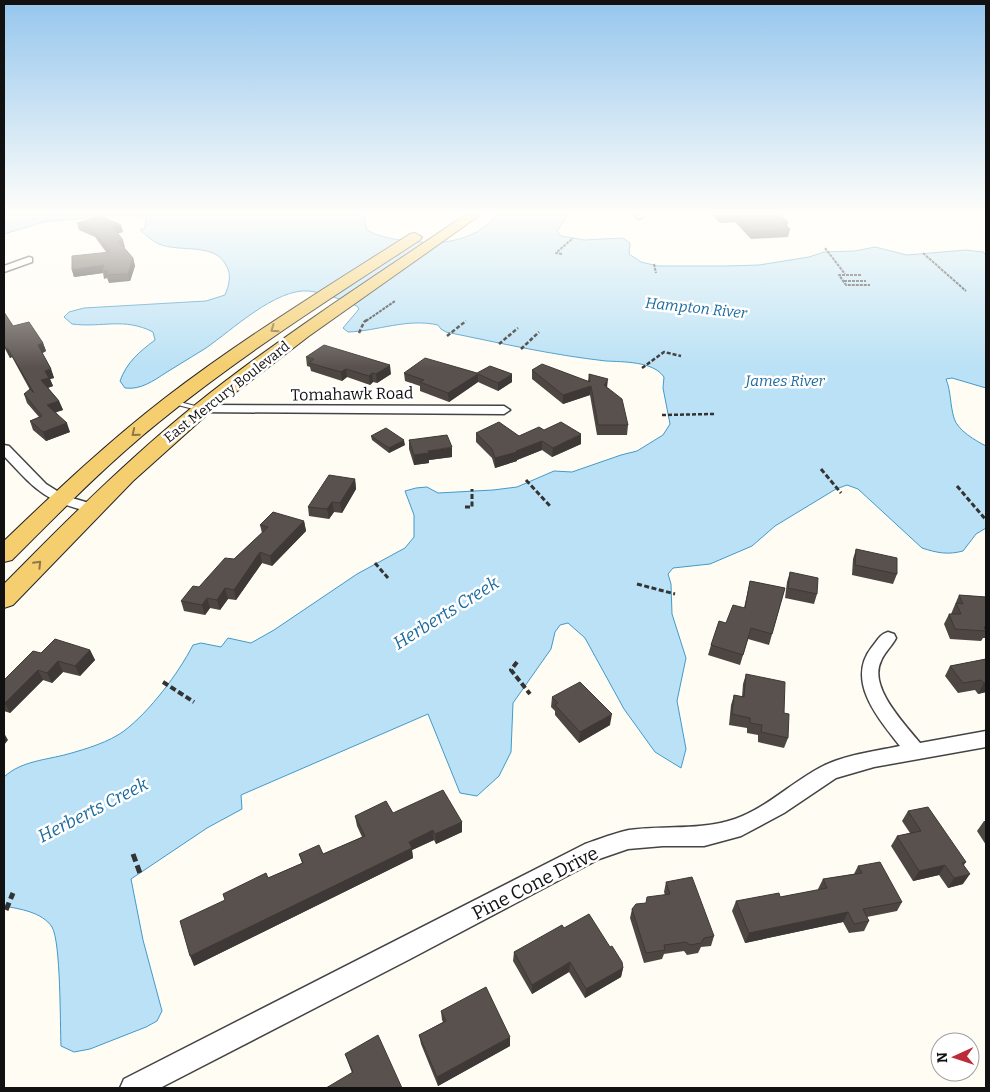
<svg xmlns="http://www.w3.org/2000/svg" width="990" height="1092" viewBox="0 0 990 1092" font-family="Bitter,serif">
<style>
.water{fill:#bae1f5;stroke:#439aca}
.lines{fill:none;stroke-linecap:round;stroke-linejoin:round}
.lane-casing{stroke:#444;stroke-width:2}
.street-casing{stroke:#444;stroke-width:3}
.primary-casing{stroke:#222;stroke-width:2}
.path-far4{stroke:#333;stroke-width:2;stroke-dasharray:3 1;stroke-linecap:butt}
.path-far3{stroke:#333;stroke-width:2.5;stroke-dasharray:4 2;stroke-linecap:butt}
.path-far2{stroke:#333;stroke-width:3;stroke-dasharray:5 2.5;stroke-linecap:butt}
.path-far1{stroke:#333;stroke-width:4;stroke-dasharray:6 3;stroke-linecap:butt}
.path{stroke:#333;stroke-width:5;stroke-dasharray:8 4;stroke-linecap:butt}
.lane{fill:#fff;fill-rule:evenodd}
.street{fill:#fff;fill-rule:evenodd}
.primary{fill:#f4ce6f;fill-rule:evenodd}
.wall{fill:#4d4642}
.shaded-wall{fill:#3e3936}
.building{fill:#59514d;stroke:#3e3936}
.oneway{stroke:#8e7945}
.labels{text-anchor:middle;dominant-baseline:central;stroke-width:5;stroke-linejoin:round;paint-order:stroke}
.far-street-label{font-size:14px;fill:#111;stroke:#fff}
.far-water-label{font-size:15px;font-style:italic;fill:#1c6ca0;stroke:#fff}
.street-label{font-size:16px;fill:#111;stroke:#fff}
.water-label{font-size:18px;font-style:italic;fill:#1c6ca0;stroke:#fff}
.near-street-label{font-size:19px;fill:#111;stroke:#fff}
</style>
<rect width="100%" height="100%" fill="#fffcf4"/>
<path class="water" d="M5 215H366L365 220 367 230C379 237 393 239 407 241 436 244 464 244 488 224 491 221 493 218 495 215H568L557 231 561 236 584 240 623 238 630 243 629 254 641 262 658 266H727L759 265 809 257 824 252 855 251 875 247 907 255 966 250 983 252 986 255V388L952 378 946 379C951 391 950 405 954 418 957 430 976 441 986 446V528L976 534 963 551C948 555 937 553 922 548L858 489 847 485 836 489 775 526 752 546 710 564 673 568 668 574 671 584 672 614 686 658 677 701 686 749 681 768 655 752 624 709 585 638 568 623 560 625 555 632 551 649 513 703 511 752 499 776 477 796 460 793 428 714 241 795 242 809 207 828 131 879 143 940 162 1011 157 1021 146 1027 90 1049 74 1052 61 1046C60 1025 61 942 52 927 42 912 20 909 4 906V777C21 761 46 760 68 754 86 749 109 742 124 731 150 711 178 674 193 645L201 643 221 647 228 638 251 643 274 630 357 574 405 548 414 537V515L405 491 416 488 427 487 438 493 493 490 517 487 554 471 572 472 621 455 637 451 663 435 670 424 663 388 664 377C653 361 623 362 606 361 552 355 500 343 446 332L441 329 438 325C407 318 378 331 348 332L343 328 359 309 357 306C342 300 325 293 309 291 276 288 232 330 206 348 193 356 180 364 167 372 153 381 141 390 125 388L120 381C127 362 139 352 155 340L153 332C124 317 102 328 72 324L64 317 69 312 84 308 206 301 225 295C229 285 232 275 226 265 214 242 181 253 159 244 152 241 146 235 140 230L145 228 146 218 141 216H107L44 222 4 234Z"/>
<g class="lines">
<defs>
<path id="lane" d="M172 400 203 408 204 409 201 411 170 403 169 402Z"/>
<path id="street" d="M634 215H642L643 217 639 219Z
M29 257 32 258V262L4 272V266Z
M201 405 504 406 510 410 504 414 197 412 195 409 197 406Z
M4 445 9 446 46 484 65 496 96 505 98 508 96 511 91 512C44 501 36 490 4 456Z
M888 632 894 634 896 638C892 646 884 653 881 661 868 687 905 724 920 743L986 731V747L874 767 836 778 784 813 741 836 704 846H663L628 849 599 859 410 959 160 1088H120L124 1079 585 844C599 839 615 833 629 830 665 825 699 831 735 819 767 808 793 781 823 766 845 755 876 751 900 746 879 719 845 681 872 647 877 641 880 634 888 632Z"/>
<path id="primary" d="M465 215H480L309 336 210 412 133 481 13 605 4 608V584C65 522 127 460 195 405 281 336 374 277 465 215Z
M415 233 422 237 420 240C331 298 241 355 159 422 107 464 60 512 12 560L4 562V541C56 491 108 442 165 398 243 338 327 287 410 234Z"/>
</defs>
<use href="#lane" class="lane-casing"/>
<use href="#street" class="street-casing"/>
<use href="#primary" class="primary-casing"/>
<path class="path-far4" d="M825 248 845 274
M923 253 966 291
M562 254 556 253 573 238
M654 264 656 273
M861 275H839L846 285H870
M844 281H866
M366 321 395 301"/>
<path class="path-far3" d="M359 333 364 322 368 319
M447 336 466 321
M499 344 518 328
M521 349 539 332
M642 368 664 352 681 356
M662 415 714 414"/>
<path class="path-far2" d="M821 469 841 493
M526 480 550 506
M957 486 986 520
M465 507H472V489
M375 563 388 578
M637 584 675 594"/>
<path class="path-far1" d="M517 662 511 670 530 694
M163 682 194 702"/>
<path class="path" d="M133 854 141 876
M6 910 13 893"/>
<use href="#lane" class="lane"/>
<use href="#street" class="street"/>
<use href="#primary" class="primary"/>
</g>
<path class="wall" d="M712 215H780L788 222 787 227 790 229 788 237 751 239 735 222 720 223Z
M77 223 121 225 123 232 118 233 125 247H124L133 258 135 266 130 281 109 283 107 278 104 279 103 273 74 277 72 270 106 252 95 237 79 230Z
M4 312 13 326 43 343 46 351 42 353 51 369 54 378 50 379 53 386 48 388 59 401 63 410 56 412 70 432 46 441 33 430 30 421 39 417 27 403 24 394 30 390 12 357 10 358 4 347Z
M306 357 391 374 377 383 373 382 370 385 347 377 342 381 311 371 310 367 307 366Z
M532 370 588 381 589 374 607 388 628 425 627 435H597L590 395 563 404 532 379Z
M404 373H477L512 382 498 391 478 382 449 402 420 391V386L405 381Z
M544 430 581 444 552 457 542 450 517 460V461L495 468 492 458 476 442V433L519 436Z
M371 436 405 445 389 453 372 440Z
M409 440 452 457 429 460V463L414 465 409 449Z
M355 479 356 489 342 513 334 512 329 519 309 516 308 507Z
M304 521 306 531 272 566 262 563 236 600 228 599 220 610 210 608 205 615 184 611 181 601 234 559 262 533 260 525Z
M856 549 897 574 893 584 852 575 853 559Z
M790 572 817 594 814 604 785 598 787 582Z
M750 581 785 588 769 645 748 639 740 665 708 655 711 645 726 623 744 608Z
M959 595 986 597V638H983L981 641 950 639 944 624 949 614H951Z
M90 650 95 660 80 676 63 672 52 683 43 680 10 713 4 711V680L41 653Z
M986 659V692L978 694 975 690 958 693 945 676 950 666Z
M746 674 784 713 788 738 784 748 758 742V735L747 733V728L729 725 731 705 734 695 742 697 743 684Z
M552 697 610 725 579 743 555 715V711L551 707Z
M908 811 966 862 964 865 963 884 948 888 939 875 913 881 891 846 897 836 910 833 902 821Z
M393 813 462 822V832L436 844 434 840 412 850 413 858 194 966 225 900 268 878 302 863 299 854H323L362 837 357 826 355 816Z
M984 821H986V845L977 831Z
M858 866 902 902 897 911 867 917 869 921 864 931 849 933 843 922 745 943 732 911 736 901 780 897 818 890V889L823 879 854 874Z
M666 882 714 936 711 946 701 947 698 953 687 955 684 951 664 954 662 959 644 963 630 918 632 909 665 895 664 892Z
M564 928 623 968 621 977 585 998 569 972 532 994 513 961 514 952Z
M441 1011 510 1046 438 1086 421 1044 419 1035 443 1022 442 1020Z
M345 1054 402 1088 352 1073Z"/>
<path class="shaded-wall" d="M121 225 123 232 115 234 113 227Z
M123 240 125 247 120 248 118 241Z
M133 258 135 266 130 281 128 274Z
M104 265 102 271 103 273 74 277 72 270Z
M43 343 46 351 41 354 38 345Z
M6 349H8L12 357 10 358Z
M390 365 391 374 377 383 376 374Z
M51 369 54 378 50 379 53 386 44 389 41 380 45 371Z
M346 369 347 377 342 381 341 372Z
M372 373 373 382 370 385 369 376Z
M478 374V382L449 402 448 393Z
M512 374V382L498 391V383Z
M608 379 607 388 604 385Z
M591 386 590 395 563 404V395Z
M59 401 63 410 51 414 47 405Z
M67 423 70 432 46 441 43 432Z
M581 434V444L552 457 553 448Z
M404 440 405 445 389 453V448Z
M542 441V450L517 460V461L495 468V458Z
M452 447V457L429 460V463L414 465V455L428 451Z
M355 479 356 489 342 513 340 503Z
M332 502 334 512 329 519 327 509Z
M304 521 306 531 272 566 270 556Z
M260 552 262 563 236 600 234 590Z
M225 588 228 599 220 610 217 600Z
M207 598 210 608 205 615 202 605Z
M90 650 95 660 80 676 75 666Z
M58 661 63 672 52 683 47 673Z
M38 670 43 680 10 713 5 703Z
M984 683H986V692L978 694Z
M612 714 610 725 579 743 580 732Z
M4 733 8 740 4 745Z
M462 822V832L436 844 435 834Z
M433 830 434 840 412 850 413 858 194 966 190 956 409 842Z
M945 865 939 875 913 881 919 871Z
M970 874 963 884 948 888 954 878Z
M848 912 843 922 745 943 749 933Z
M570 962 569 972 532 994V985Z
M623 968 621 977 585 998 586 989Z
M510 1037V1046L438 1086 437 1077Z"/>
<path class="building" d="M720 215H780L788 222H782L790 229 752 232 736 215 721 216Z
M101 216 121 225 113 227 123 240 118 241 133 258 128 274 106 275 108 271H102L104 265 72 270V256L110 252 93 230 77 223Z
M4 312 13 326 29 322 43 343 38 345 51 369 45 371 49 378 41 380 59 401 47 405 67 423 43 432 30 421 42 416 24 394 30 389 34 393 8 349H6L4 344Z
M324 345 390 365 376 374 372 373 369 376 346 369 341 372 309 363 314 359 306 357Z
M425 358 477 373 490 366 512 374 498 383 478 374 448 393 420 382 424 380 404 373Z
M542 364 590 382 589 374 608 379 604 385 622 399 628 425H598L591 386 563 395 532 370Z
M499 422 519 436 539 427 544 430 561 422 581 434 553 448 542 441 516 451 517 452 495 458 492 449 476 433Z
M386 428 404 440 389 448 371 436Z
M447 435 452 447 428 451 429 453 414 455 409 440Z
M329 475 355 479 340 503 332 502 327 509 308 507Z
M273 512 304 521 270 556 260 552 234 590 225 588 217 600 207 598 202 605 181 601 193 586 199 587 225 558 234 559 268 527 260 525Z
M856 549 897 558V574L855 565Z
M790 572 818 578 817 594 788 588Z
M750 581 785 588 772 634 751 628 743 655 711 645 719 621 726 623 733 605 745 608Z
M959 595 986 597V627H984L986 631 955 629 949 614H961L956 603 963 604Z
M55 639 90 650 75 666 58 661 47 673 38 670 5 703 4 702V680L33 651 41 653Z
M986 659V683H984L981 680 963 683 950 666Z
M746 674 785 682 784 713 789 714 788 738 761 732 762 725 750 723V718L732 714 734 695 744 697Z
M580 682 612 714 580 732 555 705 558 703 552 697Z
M443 790 462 822 435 834 433 830 409 842 412 848 190 956 180 921 225 900 223 894 266 873 268 878 303 863 299 854 319 845 323 854 365 836 355 816 386 801 393 813Z
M928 807 966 862 962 863 970 874 954 878 945 865 919 871 897 836 921 831 908 811Z
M880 862 902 902 863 909 869 921 854 924 848 912 749 933 736 901 779 893 780 897 827 888 823 879 862 873 858 866Z
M692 877 714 936 704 938 701 943 690 945 686 942 664 945 665 950 646 953 632 909 636 904 646 903 647 897 670 894 666 882Z
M589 914 610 947 612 946 622 962 623 968 586 989 570 962 532 985 514 952 562 925 564 928Z
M486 987 510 1037 437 1077 419 1035 446 1021 441 1011Z
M378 1035 402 1088H326L353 1072 345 1054Z"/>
<defs><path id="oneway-chevron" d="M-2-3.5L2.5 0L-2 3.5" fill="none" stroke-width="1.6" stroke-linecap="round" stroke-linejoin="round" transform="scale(1.25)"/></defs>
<g class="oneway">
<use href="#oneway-chevron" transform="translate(274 329) rotate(145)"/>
<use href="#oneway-chevron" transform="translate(135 433) rotate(141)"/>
<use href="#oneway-chevron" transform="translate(38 564) rotate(-46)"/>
</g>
<linearGradient id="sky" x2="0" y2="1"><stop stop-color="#95c6ed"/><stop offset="0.58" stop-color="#fffefa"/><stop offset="1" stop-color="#fffefa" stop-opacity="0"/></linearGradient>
<rect width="990" height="368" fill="url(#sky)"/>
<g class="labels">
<g class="far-street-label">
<text transform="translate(227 392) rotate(-38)">East Mercury Boulevard</text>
</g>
<g class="far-water-label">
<text transform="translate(696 308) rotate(6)">Hampton River</text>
<text x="785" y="381">James River</text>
</g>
<g class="street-label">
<text transform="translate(352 394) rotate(-1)">Tomahawk Road</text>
</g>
<g class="water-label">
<text transform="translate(446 613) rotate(-32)">Herberts Creek</text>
<text transform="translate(93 810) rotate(-27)">Herberts Creek</text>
</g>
<g class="near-street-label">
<text transform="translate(535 883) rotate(-27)">Pine Cone Drive</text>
</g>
</g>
<rect width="990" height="1092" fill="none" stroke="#111111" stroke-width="10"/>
<g transform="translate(955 1057) rotate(267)"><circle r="24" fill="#ffffff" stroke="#a0a0a0"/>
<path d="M0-4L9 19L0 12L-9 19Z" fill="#be2b38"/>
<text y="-8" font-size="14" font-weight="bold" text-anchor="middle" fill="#111111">N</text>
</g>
</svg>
